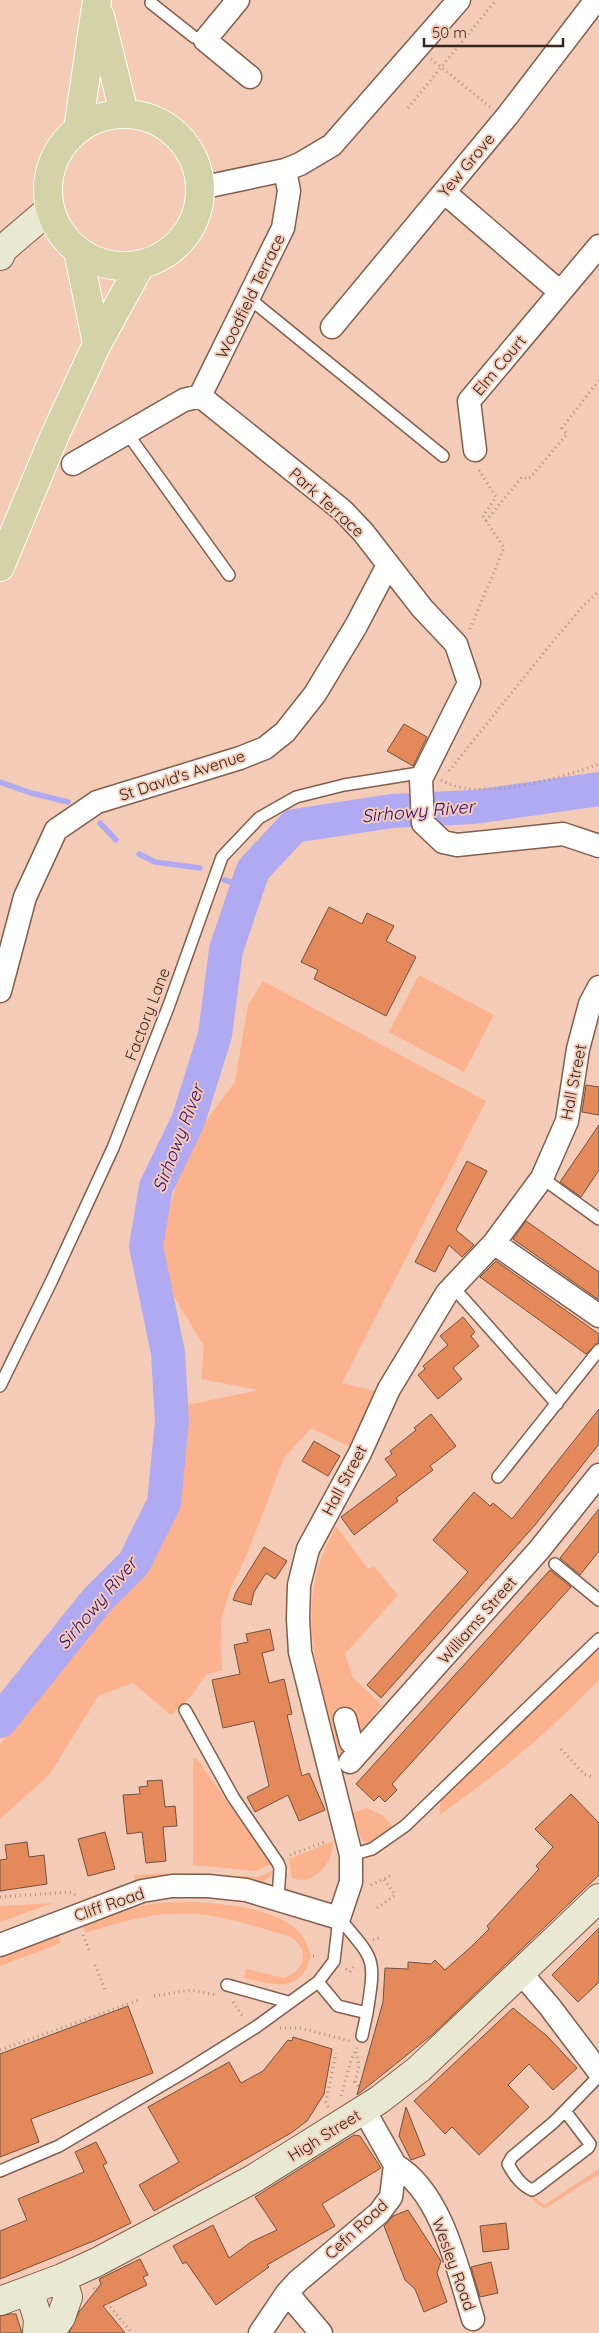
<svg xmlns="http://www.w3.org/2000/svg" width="599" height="2333" viewBox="0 0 599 2333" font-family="Quicksand,sans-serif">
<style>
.green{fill:#fcb28c}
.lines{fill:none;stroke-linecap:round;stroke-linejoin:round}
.stream{stroke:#b0aaf2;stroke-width:5.5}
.river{stroke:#b0aaf2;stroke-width:34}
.building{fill:#e48959;stroke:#74513f}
.lane-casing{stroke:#825e4c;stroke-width:14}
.street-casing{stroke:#825e4c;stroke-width:25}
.secondary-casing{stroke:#825e4c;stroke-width:30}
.primary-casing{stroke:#fff;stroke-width:30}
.path{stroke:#b19181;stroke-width:3;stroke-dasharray:1 4;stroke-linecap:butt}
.lane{stroke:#fff;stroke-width:11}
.street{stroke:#fff;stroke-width:22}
.secondary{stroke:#e9e9d3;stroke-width:28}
.primary{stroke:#d3d3a7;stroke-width:28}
.labels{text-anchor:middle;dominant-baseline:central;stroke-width:4;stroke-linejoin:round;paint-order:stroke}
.street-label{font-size:16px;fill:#36261e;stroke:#f4cbb7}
.water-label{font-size:18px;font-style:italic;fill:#300b76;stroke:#f4cbb7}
</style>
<rect width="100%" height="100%" fill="#f4cbb7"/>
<path class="green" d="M419 975 494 1015 464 1072 389 1032Z
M263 981 486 1101 342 1383 375 1391 352 1448 311 1428 284 1458 248 1552 231 1587 221 1621 222 1670 207 1674 192 1695 171 1715 133 1683 98 1696 50 1774 0 1819V1744L134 1579 172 1513 188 1405 259 1390 201 1379 204 1346 155 1265 178 1176 196 1134 235 1082 248 1005Z
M336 1526 368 1569 374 1566 398 1595 345 1654 353 1678 382 1705 374 1715V1720L341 1758C325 1697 299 1632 318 1568 322 1554 330 1540 336 1526Z
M599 1646V1679C551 1731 497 1775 439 1815L441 1799Z
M193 1758 197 1759 271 1864 256 1871 193 1865Z
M367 1808 384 1816 393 1827 371 1843 362 1841 352 1813Z
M333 1841C334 1861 315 1887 292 1878L289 1859Z
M272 1871 271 1876 261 1883 136 1884 134 1875 180 1873 258 1877Z
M194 1902C225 1904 279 1908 301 1934 306 1940 308 1948 311 1955 300 1995 276 1985 244 1978L246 1969 284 1978C307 1970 310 1948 289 1936 259 1928 226 1916 195 1914 157 1911 122 1921 86 1933L83 1926 121 1911 155 1903Z
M53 1903 0 1922V1906Z
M59 1936 61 1943 0 1966V1959Z
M599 2169V2174L544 2209 531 2198 534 2197 544 2205Z"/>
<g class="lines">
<path class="stream" d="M0 782 31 793 68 802
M100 823 116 840
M139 854 155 862 200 868
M224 880 247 887"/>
<path class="river" d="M0 1721 97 1600 134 1563 164 1503 172 1421 168 1353 146 1246 156 1187 188 1121 215 1035 226 950 253 870 294 826 392 811 474 807 599 789"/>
</g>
<path class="building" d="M404 724 427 737 413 766 387 751Z
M329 907 362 924 367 913 394 926 386 941 416 957 386 1016 314 979 318 970 301 962Z
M586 1085 599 1087V1115L582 1112Z
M599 1125V1170L581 1197 560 1182Z
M467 1161 487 1171 456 1230 474 1245 462 1257 449 1245 435 1272 415 1262Z
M526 1221 599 1272V1300L513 1239Z
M496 1261 599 1334 598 1343 586 1354 480 1277Z
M463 1317 475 1332 471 1336 479 1346 453 1368 462 1379 438 1399 418 1375 425 1369 423 1366 448 1345 440 1336Z
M599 1409V1444L535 1525 381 1698 367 1685 468 1572 433 1540 474 1492 490 1506 493 1503 512 1519Z
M431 1414 456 1446 430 1466 433 1470 396 1498 398 1501 354 1535 341 1517 397 1475 385 1459 392 1454 390 1451 416 1430 414 1428Z
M314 1441 340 1456 328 1476 302 1461Z
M599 1509V1551L580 1575 560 1558Z
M264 1547 287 1561 275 1579 266 1573 254 1592 251 1605 233 1600 236 1592Z
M550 1570 571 1587 392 1784 397 1790 385 1802 379 1796 374 1801 356 1784Z
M270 1629 274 1650 262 1653 269 1683 284 1679 292 1714 287 1715 302 1776 309 1773 325 1810 299 1821 288 1795 255 1812 247 1797 269 1786 254 1721 223 1728 212 1680 240 1674 234 1645 248 1642 246 1634Z
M162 1780 165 1807 175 1806 177 1826 163 1827 166 1861 146 1863 142 1832 127 1834 123 1795 140 1794 139 1787 148 1786 147 1781Z
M571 1794 599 1823V1875L433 2034 357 2095 383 2002 385 1968 408 1969V1962L431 1964 435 1960 445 1970 472 1946 489 1929 487 1926 539 1869 536 1866 553 1847 535 1829Z
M105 1832 115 1869 88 1876 78 1839Z
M27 1842 29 1857 44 1855 47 1884 0 1891V1860L7 1859 5 1845Z
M599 1928V1982L578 2002 552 1975Z
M128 2006 153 2073 31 2119 39 2142 0 2157V2054Z
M513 2008 547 2036 577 2068 553 2090 529 2064 508 2085 529 2107 479 2155 452 2127 445 2134 414 2101Z
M293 2037 332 2049 324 2094 307 2121 291 2133 154 2211 139 2185 179 2162 148 2107 229 2062 241 2083 263 2071 288 2040 292 2041Z
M406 2107 425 2155 411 2160 399 2136Z
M354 2135 360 2136 381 2168 322 2204 335 2226 267 2265 269 2267 216 2305 186 2262 183 2264 173 2246 213 2225 229 2258 251 2242 277 2230 255 2197Z
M96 2142 107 2163 103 2165 131 2223 96 2240 0 2279V2231L27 2220 18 2199 84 2172 75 2152Z
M408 2210 441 2261 437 2273 447 2302 424 2312 415 2289 405 2280 384 2226 393 2216Z
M506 2223 509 2249 483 2252 480 2226Z
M140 2259 148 2275 143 2277 147 2285 103 2306 125 2333H69L79 2312 101 2284 99 2279Z
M491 2262 498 2293 480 2297 471 2267Z
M10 2314H16L22 2333H0V2316Z"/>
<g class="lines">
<defs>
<path id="lane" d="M151 3 194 37 205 40
M250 299 443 456
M127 433 229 575
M542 1178 599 1219
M453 1287 557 1404
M0 1386 52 1280 113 1148 169 1005 222 857 259 818 296 797 344 785 425 772
M498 1477 599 1350
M555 1564 599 1600
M185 1710 233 1797 278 1863 280 1868 278 1899
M351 1855 372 1849 405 1826 599 1639
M318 1982 338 2006 367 2013C376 1956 375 1961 339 1918
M227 1985 288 2002
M362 2036 367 2013
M565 2111 590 2144 588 2148 537 2187 532 2190C522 2186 513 2174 508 2164L512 2157 554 2122 599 2076
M0 2171 59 2146 186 2071 256 2027 318 1982 334 1961 339 1918"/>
<path id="street" d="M238 0 205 40 250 77
M200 188 285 170
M444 192 560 292
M332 327 508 115 596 0
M200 396 283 228 289 191 285 170 300 164 332 145 459 0
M475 450 469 401 599 246
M73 464 184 400 200 396 342 510 363 532 422 608 456 644 469 683 421 779 423 823 443 842 457 845 563 834 599 846
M0 991 25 897 56 830 97 802 240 758 265 748 285 732 315 694 356 626 388 565
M494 1243 599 1316
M345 1719 351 1742 360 1750
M350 1762 539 1550 599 1475
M0 1945 142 1891 172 1886H208L246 1890 339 1918 351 1882V1855L300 1652 298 1619 299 1585 308 1549 360 1453 389 1389 447 1293 494 1243 542 1178 567 1121 578 1049 590 1004 599 987
M522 1974 550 2007 599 2072
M395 2165C442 2192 458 2271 473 2319
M287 2293 321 2333
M260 2333 287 2293 298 2281 379 2213 391 2197 395 2165 364 2110"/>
<path id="secondary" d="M0 256 3 249 50 209
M29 2290 38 2319 37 2333
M0 2301 62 2278 97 2262 199 2208 253 2179 379 2100 419 2069 599 1898
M50 2333 61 2317 68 2297 62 2278"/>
<path id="primary" d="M100 16 124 113
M48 190a76 76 0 1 1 152 0a76 76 0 1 1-152 0Z
M78 129 97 0
M78 251 97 344
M0 567 55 435 97 344 141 264"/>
</defs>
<use href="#lane" class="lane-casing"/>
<use href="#street" class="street-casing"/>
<use href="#secondary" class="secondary-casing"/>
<use href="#primary" class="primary-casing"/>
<path class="path" d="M431 59 490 107
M408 108 496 0
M486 521 522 477 529 479 567 434 562 428 599 380
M470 629 504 548 483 516 496 497 479 470
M449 771 546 650 583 606 599 591
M441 780C479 803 560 778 599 764
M561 1749 584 1774 594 1778
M290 1855 327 1841
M371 1885 390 1876
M0 1897 69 1892 76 1895
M377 1908 395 1895 384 1879
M83 1935 89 1950
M373 1940 382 1937
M313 1956H316
M95 1965 105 1990
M346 1969 350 1972 355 1965
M154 1996 191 1990 216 1995
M233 2002 244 2018
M280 2028H300L350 2041
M0 2050 139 2000
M356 2052 359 2065 355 2082 359 2087
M341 2096 351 2060 357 2048
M328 2107 326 2102 336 2053
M94 2288 132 2333"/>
<use href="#lane" class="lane"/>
<use href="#street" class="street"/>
<use href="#secondary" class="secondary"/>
<use href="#primary" class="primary"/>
</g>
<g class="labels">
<g class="street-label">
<text transform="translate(466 165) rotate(-50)">Yew Grove</text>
<text transform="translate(250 296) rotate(-64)">Woodfield Terrace</text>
<text transform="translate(499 365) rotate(-50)">Elm Court</text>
<text transform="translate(327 502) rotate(42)">Park Terrace</text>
<text transform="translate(182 775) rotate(-18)">St David's Avenue</text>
<text transform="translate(147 1014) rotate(-69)">Factory Lane</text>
<text transform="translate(573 1082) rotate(-79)">Hall Street</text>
<text transform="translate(344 1480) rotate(-62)">Hall Street</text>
<text transform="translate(477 1620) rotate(-49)">Williams Street</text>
<text transform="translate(109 1904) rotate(-19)">Cliff Road</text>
<text transform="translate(324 2135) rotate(-32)">High Street</text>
<text transform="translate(356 2229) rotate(-43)">Cefn Road</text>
<text transform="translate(454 2264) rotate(70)">Wesley Road</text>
</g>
<g class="water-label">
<text transform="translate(418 811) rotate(-5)">Sirhowy River</text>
<text transform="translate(178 1138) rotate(-69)">Sirhowy River</text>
<text transform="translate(97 1603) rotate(-50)">Sirhowy River</text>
</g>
</g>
<path d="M424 38v8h139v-8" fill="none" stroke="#36261e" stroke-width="2.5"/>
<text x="432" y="38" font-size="15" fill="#36261e" stroke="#f4cbb7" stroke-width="4" paint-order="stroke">50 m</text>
</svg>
